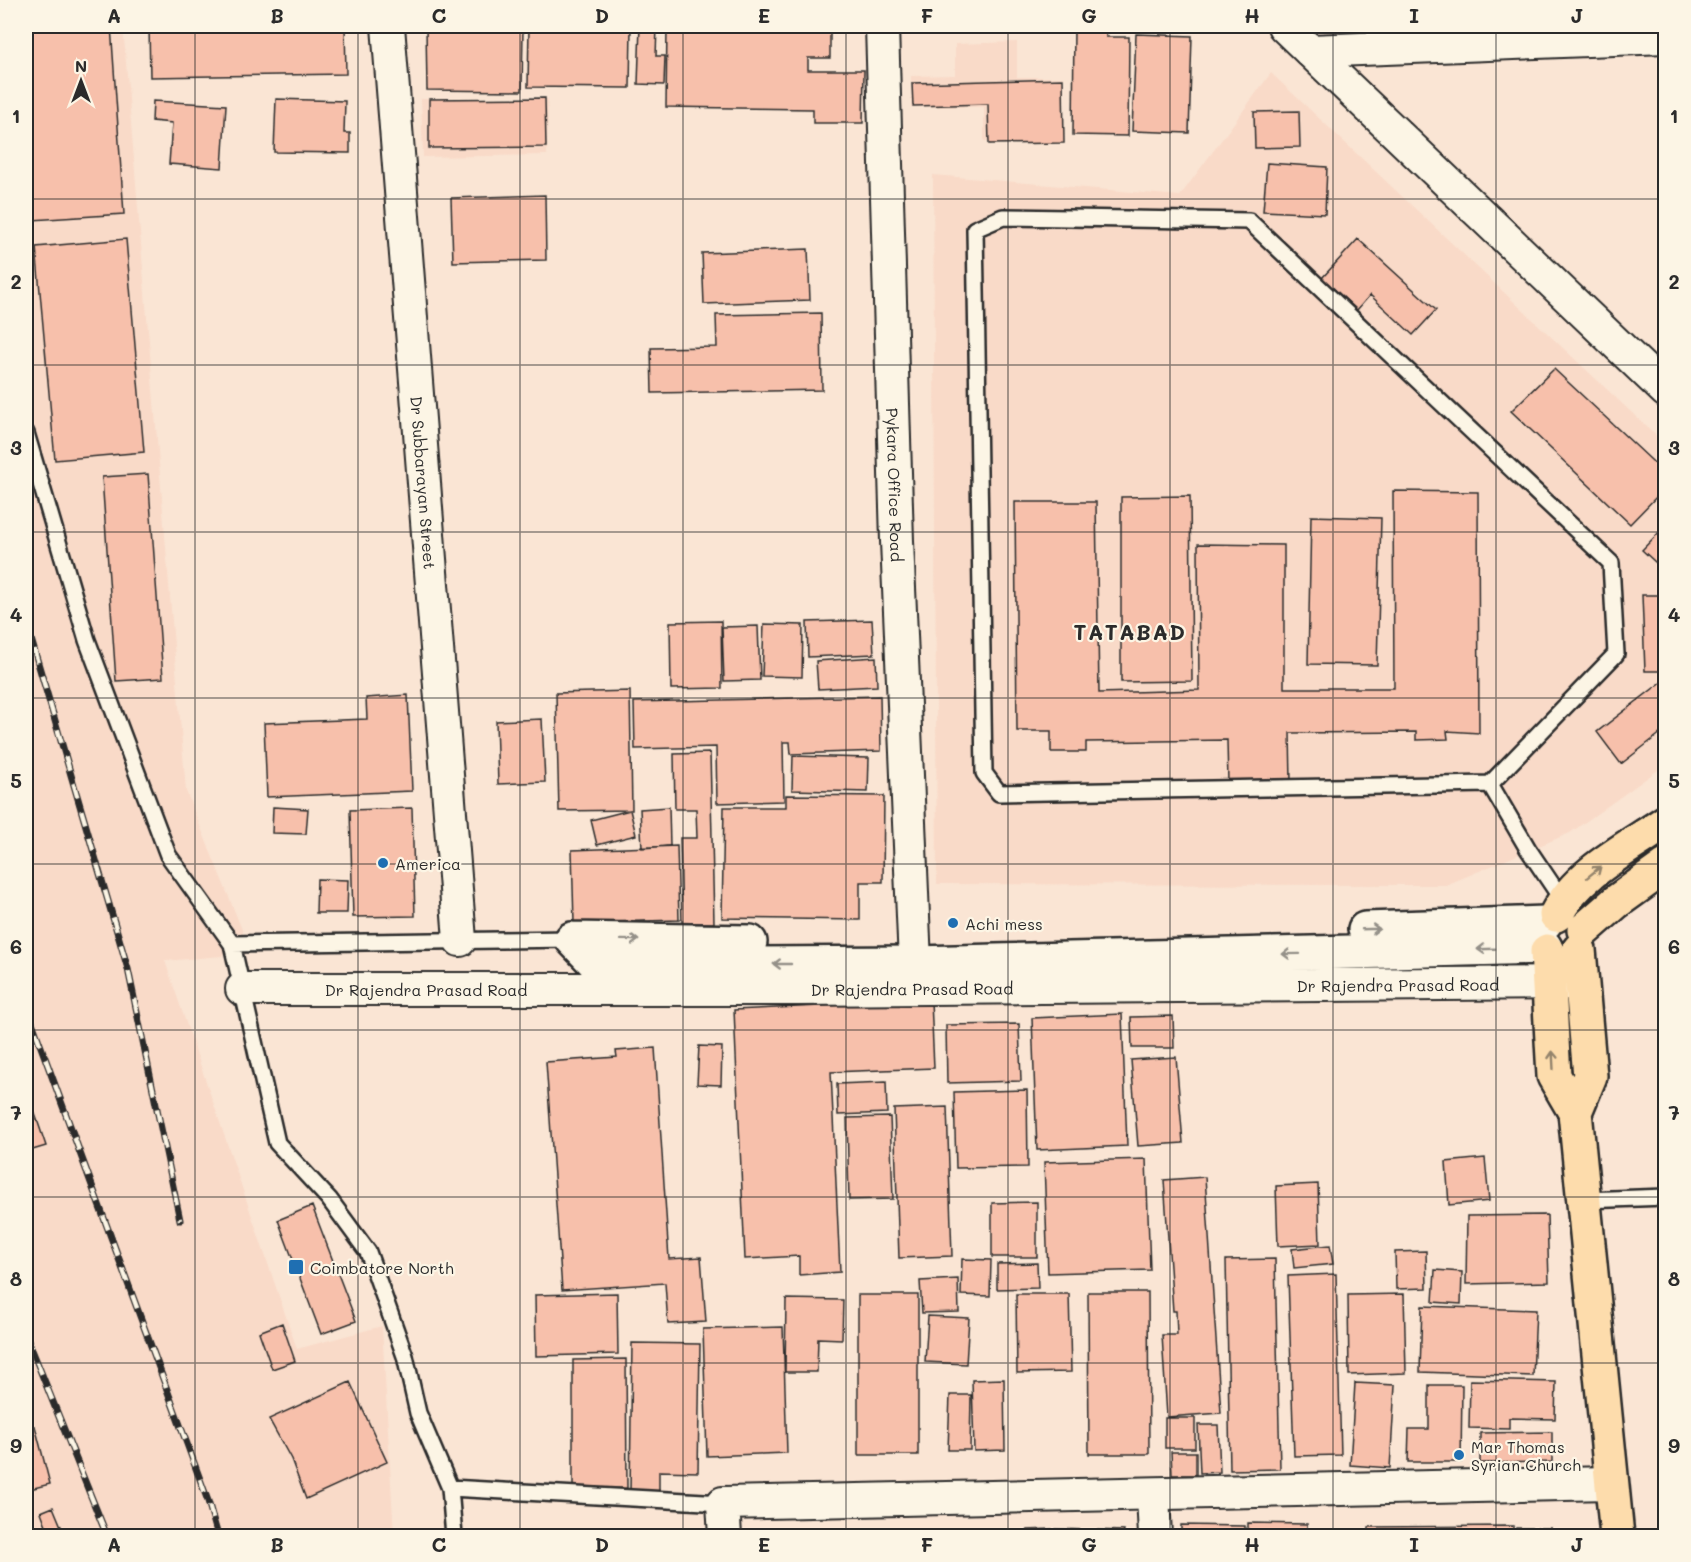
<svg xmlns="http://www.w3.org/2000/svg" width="1691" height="1562" viewBox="0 0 1691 1562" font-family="Mali,sans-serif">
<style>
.built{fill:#f9dac8}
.building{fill:#f7c0ab;stroke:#2b2b2b;stroke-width:1.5}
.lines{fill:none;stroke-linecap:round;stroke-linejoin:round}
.service-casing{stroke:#2b2b2b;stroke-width:20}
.minor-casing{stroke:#2b2b2b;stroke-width:36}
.tertiary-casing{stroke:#2b2b2b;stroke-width:38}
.primary-casing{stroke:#2b2b2b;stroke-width:38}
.service{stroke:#fcf5e5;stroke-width:15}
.minor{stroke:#fcf5e5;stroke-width:32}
.tertiary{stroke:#fcf5e5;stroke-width:33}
.primary{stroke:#fddcac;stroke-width:33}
.rail-casing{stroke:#2b2b2b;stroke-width:7}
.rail{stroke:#fcf5e5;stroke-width:4.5;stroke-dasharray:14;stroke-linecap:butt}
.oneway{stroke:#94846c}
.oneway2{stroke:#949088}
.grid{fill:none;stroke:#2b2b2b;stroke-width:1.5;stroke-opacity:0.55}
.poi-dot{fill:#1f6fb2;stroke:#fcf5e5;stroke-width:2}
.labels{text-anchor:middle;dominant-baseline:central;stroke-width:4.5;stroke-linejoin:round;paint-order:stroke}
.street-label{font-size:16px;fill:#2b2b2b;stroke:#fcf5e5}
.poi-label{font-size:16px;fill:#2b2b2b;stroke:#fcf5e5;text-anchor:start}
.district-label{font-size:22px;font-weight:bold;letter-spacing:1.5px;fill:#2b2b2b;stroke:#fcf5e5}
.neatline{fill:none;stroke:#2b2b2b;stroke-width:2}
.grid-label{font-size:20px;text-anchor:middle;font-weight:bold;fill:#2b2b2b}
</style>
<rect width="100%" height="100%" fill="#fae5d4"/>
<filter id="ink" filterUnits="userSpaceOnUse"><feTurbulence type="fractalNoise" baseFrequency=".0167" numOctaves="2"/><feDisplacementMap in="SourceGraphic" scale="12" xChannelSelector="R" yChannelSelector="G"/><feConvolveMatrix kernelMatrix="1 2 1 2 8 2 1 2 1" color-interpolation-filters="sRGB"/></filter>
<g filter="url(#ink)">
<path class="built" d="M26 26H123L186 791 243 932 222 956 165 961 297 1349 382 1326 394 1536H26Z
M1017 42V77H1063L1061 141H984V107H911V76L955 75V44Z
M1271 73 1665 444V765L1570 833 1446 885 937 884 933 175 1180 196Z
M421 99H548L547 155 423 157Z"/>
<path class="building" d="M26 26H111L124 214 32 220 26 128Z
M149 26H345L346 74 150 77Z
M426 26H523L522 91 427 90Z
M529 26H631L630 88 528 87Z
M640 26H657L656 56H665L664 85 638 84Z
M724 26H830V58H808V70H864L863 123H813V109L666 107 667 27 724 28Z
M1074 26H1106V37H1129L1128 136 1073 135Z
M1136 34 1192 36 1189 133 1132 131Z
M1063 79 1064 143 989 144 988 104 913 106 912 83Z
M545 98 546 147 429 148V99Z
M276 99 345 101 344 133H350V153L274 152Z
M153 101 226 105 222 168 169 164 172 123 152 121Z
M1299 111 1300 147 1255 148 1254 112Z
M1267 163 1327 167 1325 214 1263 211Z
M545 195 546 260 453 262 451 198Z
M126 239 144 452 55 460 36 247Z
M1358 239 1436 310 1413 335 1370 295 1357 310 1322 278Z
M808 249 810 300 704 304 702 253Z
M821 313 822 390 652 393 651 348 717 347 716 315Z
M1554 369 1666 474V487L1630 524 1511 411Z
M148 474 163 678 116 681 102 477Z
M1393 491 1478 492 1479 733 1447 731 1448 739 1416 740V732L1290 733 1291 781 1228 783 1227 740 1086 742V752H1051V731H1017L1015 502H1096L1099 693 1199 690 1198 544 1284 545V688H1394Z
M1190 496 1192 681 1121 682V497Z
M1311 516 1381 518 1377 665 1308 664Z
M1666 525V572L1642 550Z
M1642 595H1666V671H1645Z
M872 620 874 654 808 657 807 622Z
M721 621 722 688 671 689 670 622Z
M764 624 803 625 802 677 762 676Z
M758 626 760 680 724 681 722 627Z
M876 657 877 686 818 689 816 661Z
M1663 681 1666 684V729L1621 764 1597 732Z
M630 691 632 810 559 811 556 693Z
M408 695 412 791 267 797 264 723 367 719 366 698Z
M880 696 881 751 791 754 790 742H783L784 801 717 803 716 747 635 749 634 702Z
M542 719 545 782 498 784 496 721Z
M710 753 714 923H682L680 838H697L696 809H675L674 754Z
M793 756 869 758 868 792 792 790Z
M786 795 884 796 883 882H860V920L722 918 724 807H786Z
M273 807 308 809 306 834 272 833Z
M669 807 670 846 642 848 640 809Z
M412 808 415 916 353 917 350 810Z
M630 810 636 835 597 845 591 820Z
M677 846 679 920 574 923 572 850Z
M317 879 348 880 347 913H316Z
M931 1001 934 1068 831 1072 840 1272 799 1275V1256L745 1259 734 1010Z
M1122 1014 1127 1146 1037 1150 1032 1018Z
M1173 1016 1174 1048H1132L1131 1017Z
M1019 1024 1021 1081 947 1083 946 1025Z
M699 1046 722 1047 721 1085 697 1084Z
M655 1048 669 1259 701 1257 706 1322 668 1324 665 1283 562 1290 546 1062 617 1057 616 1051Z
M1176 1057 1183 1143 1138 1146 1131 1060Z
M886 1082 887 1113 838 1115 837 1084Z
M1027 1090 1028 1167 956 1168 954 1092Z
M30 1099 46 1146 26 1152V1101Z
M947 1107 952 1256 899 1258 894 1109Z
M890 1117 893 1199 849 1200 847 1118Z
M1485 1158 1489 1201 1449 1205 1446 1162Z
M1146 1159 1150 1270 1048 1273 1044 1162Z
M1205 1177 1221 1413 1167 1417 1162 1335H1177L1176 1311H1173L1164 1180Z
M1318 1184 1320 1244 1278 1246 1276 1186Z
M1037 1202V1257H992V1203Z
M312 1206 356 1321 321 1334 278 1220Z
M1547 1215 1549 1282 1466 1284 1467 1216Z
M1330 1245 1333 1264 1294 1268 1292 1249Z
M1426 1251 1427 1288 1396 1289 1395 1252Z
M962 1259 991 1260 990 1296 961 1295Z
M1275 1259 1280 1469 1230 1470 1226 1260Z
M1037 1263 1038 1288 997 1289V1264Z
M1435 1270 1462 1272 1461 1304 1433 1302Z
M1336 1274 1341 1455 1294 1456 1288 1276Z
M958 1279 959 1312 922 1313 920 1281Z
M1088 1292H1148L1149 1454H1089Z
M617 1293 618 1354 536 1356 535 1295Z
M1016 1294H1069L1071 1372 1017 1373Z
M1404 1294 1406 1373 1349 1375 1348 1295Z
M858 1295H918V1455H858Z
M786 1299 843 1300 842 1339 818 1338 817 1372H785Z
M1422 1306 1536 1310 1533 1376 1420 1372Z
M928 1316 969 1318 966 1364 925 1362Z
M282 1323 295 1361 272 1369 259 1332Z
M783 1327 787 1453 707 1456 703 1329Z
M632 1343 700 1344 698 1472 659 1471V1492H630Z
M626 1359 627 1488 573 1489V1360Z
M1004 1379 1005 1450 974 1451 972 1380Z
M1470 1380 1556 1382 1555 1419 1509 1418V1429L1469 1428Z
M350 1382 387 1462 306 1499 291 1459 269 1419Z
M1355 1383 1395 1385 1390 1468 1350 1465Z
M1429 1385H1462L1461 1462H1408L1409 1429H1429Z
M950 1395H971L970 1450H948Z
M1165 1418H1195V1448H1165Z
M1198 1425H1218L1220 1472 1200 1473Z
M35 1426 50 1484 26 1490V1428Z
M1552 1432V1462L1480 1463V1433Z
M1171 1452H1196V1475H1172Z
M53 1507 65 1536H50L41 1512Z
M1248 1523 1307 1524V1536H1248Z
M1181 1525 1245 1526V1536H1181Z
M1513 1526V1536H1369V1527Z
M1516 1528H1551V1536H1516Z
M1052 1529V1536H1027V1530Z
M1056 1529 1124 1531 1123 1536H1056Z
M1024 1531V1536H1000L999 1532Z"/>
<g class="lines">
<defs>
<path id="service" d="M26 433 87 640 168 855 232 944 572 939
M1490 784 1616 654 1611 563 1249 221 1003 217 975 229 984 773 999 793 1490 784 1528 849 1563 901
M232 944 277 1143 329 1199 368 1252 405 1356 418 1413 450 1488
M1584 1200 1666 1197
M454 1536 450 1488 723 1503"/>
<g id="minor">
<path id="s1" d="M388 26 460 940"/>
<path id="s2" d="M882 26 897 541 915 963"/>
<path d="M1284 26 1310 51 1666 37"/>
<path d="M1310 51 1666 391"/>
<path id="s3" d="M242 989H798L1574 983"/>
<path d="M1153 1495 1155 1536"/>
<path d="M725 1536 723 1503 1610 1483"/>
</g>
<path id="tertiary" d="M1365 929 1545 923
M572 939 597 965 915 963 1545 947
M572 939 750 942"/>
<path id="primary" d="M1556 915C1577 873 1628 848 1666 822
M1584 930 1616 902 1666 866
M1547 951 1554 1076 1575 1112 1617 1536
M1575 1112 1590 1076 1579 950"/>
</defs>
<use href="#service" class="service-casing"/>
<use href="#minor" class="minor-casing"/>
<use href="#tertiary" class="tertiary-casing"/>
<use href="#primary" class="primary-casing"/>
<use href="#service" class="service"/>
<use href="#minor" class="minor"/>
<use href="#tertiary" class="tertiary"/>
<use href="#primary" class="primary"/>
<defs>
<path id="rail" d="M26 622 128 969 180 1220
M26 1006 208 1501 218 1536
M26 1335 107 1536"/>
</defs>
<use href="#rail" class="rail-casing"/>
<use href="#rail" class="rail"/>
</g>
<defs><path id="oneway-shaft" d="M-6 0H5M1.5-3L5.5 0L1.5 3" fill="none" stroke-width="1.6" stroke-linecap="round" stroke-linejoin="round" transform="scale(1.5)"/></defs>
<g class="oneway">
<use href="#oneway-shaft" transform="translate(1594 872) rotate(-39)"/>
<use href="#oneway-shaft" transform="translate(1553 1060) rotate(-93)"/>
</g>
<g class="oneway2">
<use href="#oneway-shaft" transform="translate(1371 929) rotate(-2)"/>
<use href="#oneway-shaft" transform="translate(630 940) rotate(1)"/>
<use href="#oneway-shaft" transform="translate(1486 949) rotate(178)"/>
<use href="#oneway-shaft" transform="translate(1291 954) rotate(179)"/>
<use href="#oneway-shaft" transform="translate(782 964) rotate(180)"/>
</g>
</g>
<path class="grid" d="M195 26V1536M358 26V1536M520 26V1536M683 26V1536M846 26V1536M1008 26V1536M1170 26V1536M1333 26V1536M1496 26V1536M26 199H1666M26 365H1666M26 532H1666M26 698H1666M26 864H1666M26 1030H1666M26 1197H1666M26 1363H1666"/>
<g class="poi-dot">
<circle cx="383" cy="863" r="6"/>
<circle cx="953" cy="923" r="6"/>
<rect x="288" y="1259" width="16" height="16" rx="3"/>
<circle cx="1459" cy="1455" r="6"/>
</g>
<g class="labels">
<g class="street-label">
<text stroke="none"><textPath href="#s1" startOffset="458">Dr Subbarayan Street</textPath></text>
<text stroke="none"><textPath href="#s2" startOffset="459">Pykara Office Road</textPath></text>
<text stroke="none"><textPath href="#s3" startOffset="1156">Dr Rajendra Prasad Road</textPath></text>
<text stroke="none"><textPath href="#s3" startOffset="670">Dr Rajendra Prasad Road</textPath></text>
<text stroke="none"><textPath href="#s3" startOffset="184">Dr Rajendra Prasad Road</textPath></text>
</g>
<g class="poi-label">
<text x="395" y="863">America</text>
<text x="965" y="923">Achi mess</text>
<text x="310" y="1267">Coimbatore North</text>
<text x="1471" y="1446">Mar Thomas<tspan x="1471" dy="18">Syrian Church</tspan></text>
</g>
<g class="district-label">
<text x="1130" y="631">TATABAD</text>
</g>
</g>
<rect width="1691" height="1562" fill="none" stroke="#fcf5e5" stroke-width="66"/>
<g transform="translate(81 81)" stroke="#fcf5e5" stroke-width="4.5" paint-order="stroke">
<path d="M0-4.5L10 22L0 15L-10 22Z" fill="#2b2b2b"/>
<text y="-9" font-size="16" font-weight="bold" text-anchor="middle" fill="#2b2b2b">N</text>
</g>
<rect x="33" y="33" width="1625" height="1496" class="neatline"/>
<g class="grid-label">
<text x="114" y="23">A</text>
<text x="277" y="23">B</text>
<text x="439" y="23">C</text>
<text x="602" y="23">D</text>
<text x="764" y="23">E</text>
<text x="927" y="23">F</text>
<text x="1089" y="23">G</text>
<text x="1252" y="23">H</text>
<text x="1414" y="23">I</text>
<text x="1577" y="23">J</text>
<text x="16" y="123">1</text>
<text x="1674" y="123">1</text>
<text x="16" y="289">2</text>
<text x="1674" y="289">2</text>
<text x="16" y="455">3</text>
<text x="1674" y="455">3</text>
<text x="16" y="622">4</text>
<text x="1674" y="622">4</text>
<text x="16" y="788">5</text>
<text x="1674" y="788">5</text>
<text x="16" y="954">6</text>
<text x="1674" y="954">6</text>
<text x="16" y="1120">7</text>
<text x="1674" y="1120">7</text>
<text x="16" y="1286">8</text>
<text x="1674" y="1286">8</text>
<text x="16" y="1453">9</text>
<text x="1674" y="1453">9</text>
<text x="114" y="1552">A</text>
<text x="277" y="1552">B</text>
<text x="439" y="1552">C</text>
<text x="602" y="1552">D</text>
<text x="764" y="1552">E</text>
<text x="927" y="1552">F</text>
<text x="1089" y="1552">G</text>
<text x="1252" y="1552">H</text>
<text x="1414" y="1552">I</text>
<text x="1577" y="1552">J</text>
</g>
</svg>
